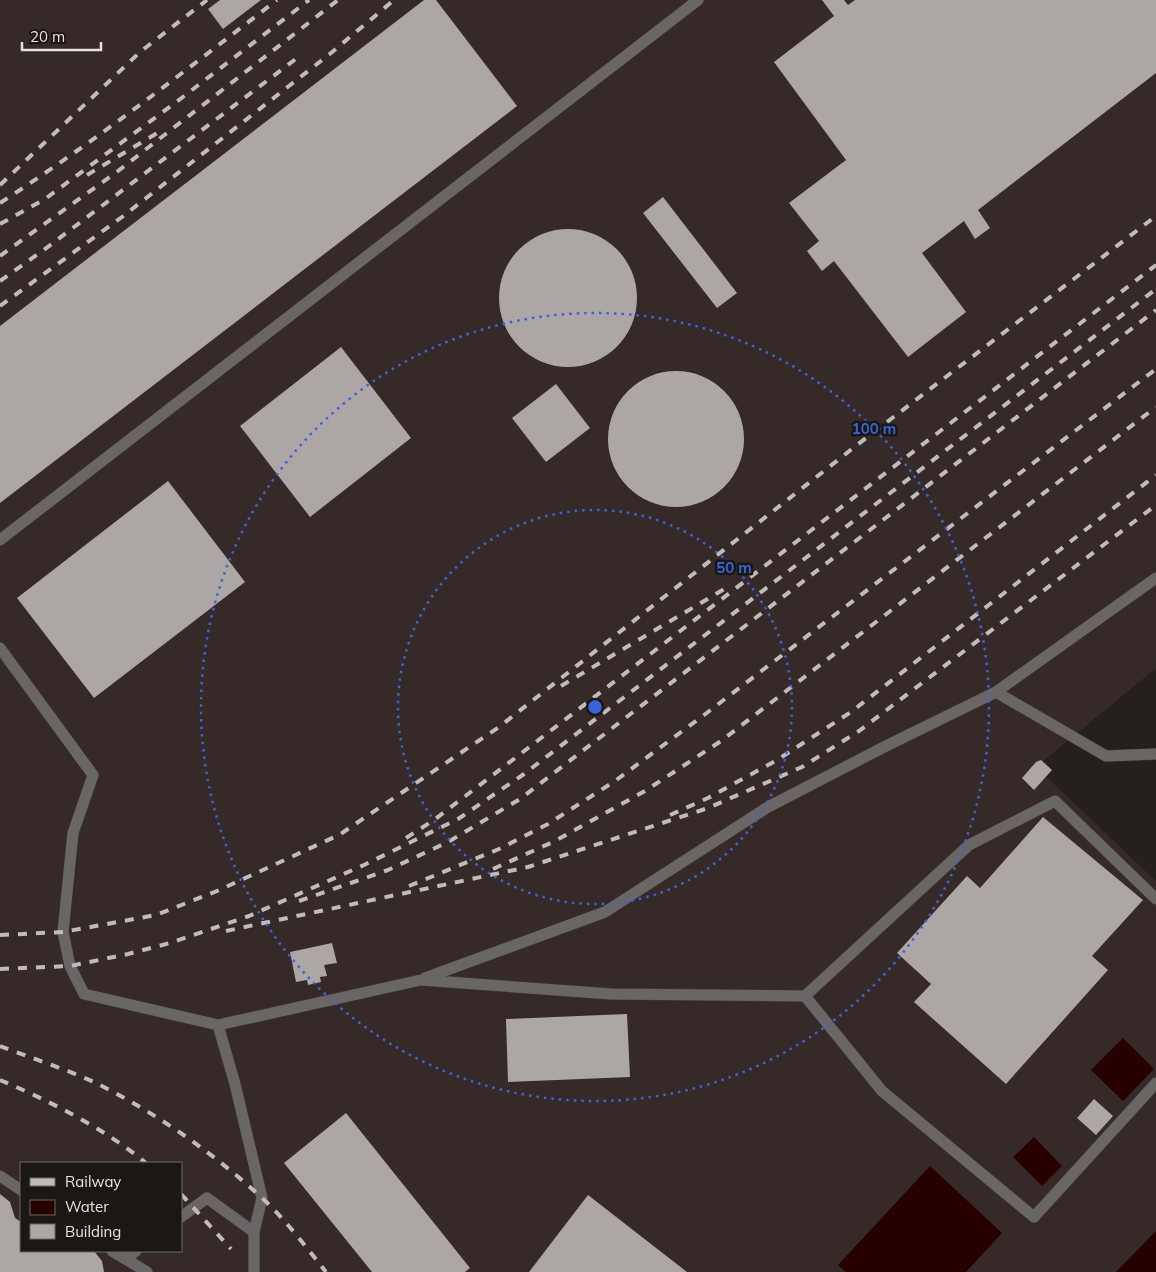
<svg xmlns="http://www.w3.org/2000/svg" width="1156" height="1272" viewBox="0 0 1156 1272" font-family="Mulish,sans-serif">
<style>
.built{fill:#352a27;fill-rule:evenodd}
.water{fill:#270000}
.building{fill:#aca6a4}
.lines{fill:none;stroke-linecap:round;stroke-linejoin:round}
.service-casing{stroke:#403b39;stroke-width:12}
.service{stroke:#696665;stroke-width:11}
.rail{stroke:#bfbcbb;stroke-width:4;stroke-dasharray:9 9;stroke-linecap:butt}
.ring{fill:none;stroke:#3b64da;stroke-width:2.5;stroke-dasharray:2.5 5}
.centre{fill:#3b64da;stroke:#1b1715;stroke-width:2.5}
.ring-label{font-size:15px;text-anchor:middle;font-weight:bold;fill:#3b64da;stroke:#1b1715;stroke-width:5;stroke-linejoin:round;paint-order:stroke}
</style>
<rect width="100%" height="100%" fill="#25201e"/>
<path class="built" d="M0 0H1156V668L1036 767 1156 881V1231L1116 1272H0ZM21 1163H181V1251H21Z"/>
<path class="water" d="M1123 1038 1154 1069 1123 1101 1091 1070Z
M1034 1137 1062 1166 1042 1186 1013 1157Z
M930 1166 1002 1233 966 1272H846L838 1265Z
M1156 1231V1272H1116Z"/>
<path class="building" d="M220 0H261L223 29 208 9Z
M424 0H436L517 106 0 503V326Z
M822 0H844L848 5 855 0H1156V73L978 210 990 228 975 239 964 221 922 253 966 312 908 357 834 261 822 271 807 251 819 241 789 203 846 160 774 62 834 16Z
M663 197 737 293 717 308 643 213Z
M499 298a69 69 0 1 1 138 0a69 69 0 1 1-138 0Z
M341 347 411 438 310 517 240 426Z
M608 439a68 68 0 1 1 136 0a68 68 0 1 1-136 0Z
M556 384 590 428 546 462 512 418Z
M168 481 245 582 94 698 17 598Z
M1041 760 1052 770 1034 790 1022 778 1036 762Z
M1043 817 1143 900 1092 956 1108 970 1006 1084 914 1002 931 984 897 953 967 876 980 888Z
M332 943 337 963 324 965 327 976 320 977 321 982 308 985 307 980 296 982 290 952Z
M627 1014 630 1077 508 1082 506 1019Z
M1094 1099 1113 1116 1096 1135 1077 1118Z
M346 1113 470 1268 465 1272H372L284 1163Z
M0 1194 10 1202 15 1218 21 1222V1251H94L102 1261 104 1272H0Z
M588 1195 687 1272H529Z"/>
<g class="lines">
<defs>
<path id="service" d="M0 540 698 0
M0 648 93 775 73 833 63 932 70 966 84 994 218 1025 421 980 611 994 805 996 969 845 1055 801 1156 899
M996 692 1156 578
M425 978 605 912 768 807 886 746 996 692 1106 756 1156 754
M805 996 882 1091 1034 1217 1156 1083
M218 1025 235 1084 262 1198 254 1232
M0 1176 21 1190
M181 1217 207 1198 254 1232V1272
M112 1251 147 1272
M125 1259 136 1251"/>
</defs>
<use href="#service" class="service-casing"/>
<use href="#service" class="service"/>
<path class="rail" d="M87 175 164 129
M0 185 140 52 207 0
M0 203C96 141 186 70 277 0
M0 224 45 199 175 103 309 0
M0 256 118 171 338 0
M0 281 45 249 301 55
M0 306 122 217 331 53 394 0
M561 686 731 585
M670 815 708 798 777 760 851 712 1156 475
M406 838 434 820 519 755 1156 265
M493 869 555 841 645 791 721 741 1156 407
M409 886 499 849 548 824 615 781 704 715 1156 369
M299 901 388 870 448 842 520 799 1156 310
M226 931 528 867 708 808 802 767 859 731 1156 505
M0 935 63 932 156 915 217 891 339 835 499 727 857 445 1156 216
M0 969 70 966 128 954 170 943 249 916 364 865 458 819 524 774 1156 289
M0 1046C31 1058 66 1069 96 1083 156 1113 212 1152 261 1197 285 1219 306 1247 326 1272
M0 1080C50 1101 105 1129 146 1163
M181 1194 231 1249"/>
</g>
<g class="ring">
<circle cx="595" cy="707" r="197"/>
<circle cx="595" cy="707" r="394"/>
</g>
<circle cx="595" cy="707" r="8" class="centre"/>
<g class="ring-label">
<text x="874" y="434">100 m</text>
<text x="734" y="573">50 m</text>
</g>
<rect x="20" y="1162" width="162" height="90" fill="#1b1715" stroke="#6c6967"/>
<rect x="30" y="1178" width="25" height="8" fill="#bfbcbb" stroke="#6c6967"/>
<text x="65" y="1187" font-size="15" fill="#e6e3e2">Railway</text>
<rect x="30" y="1200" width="25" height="15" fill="#270000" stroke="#6c6967"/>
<text x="65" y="1212" font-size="15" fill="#e6e3e2">Water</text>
<rect x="30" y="1224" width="25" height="15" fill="#aca6a4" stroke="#6c6967"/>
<text x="65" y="1237" font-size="15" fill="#e6e3e2">Building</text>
<path d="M22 42v8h79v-8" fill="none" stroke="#e6e3e2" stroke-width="2.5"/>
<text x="30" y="42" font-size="15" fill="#e6e3e2" stroke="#1b1715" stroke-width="4" paint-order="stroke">20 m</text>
</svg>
